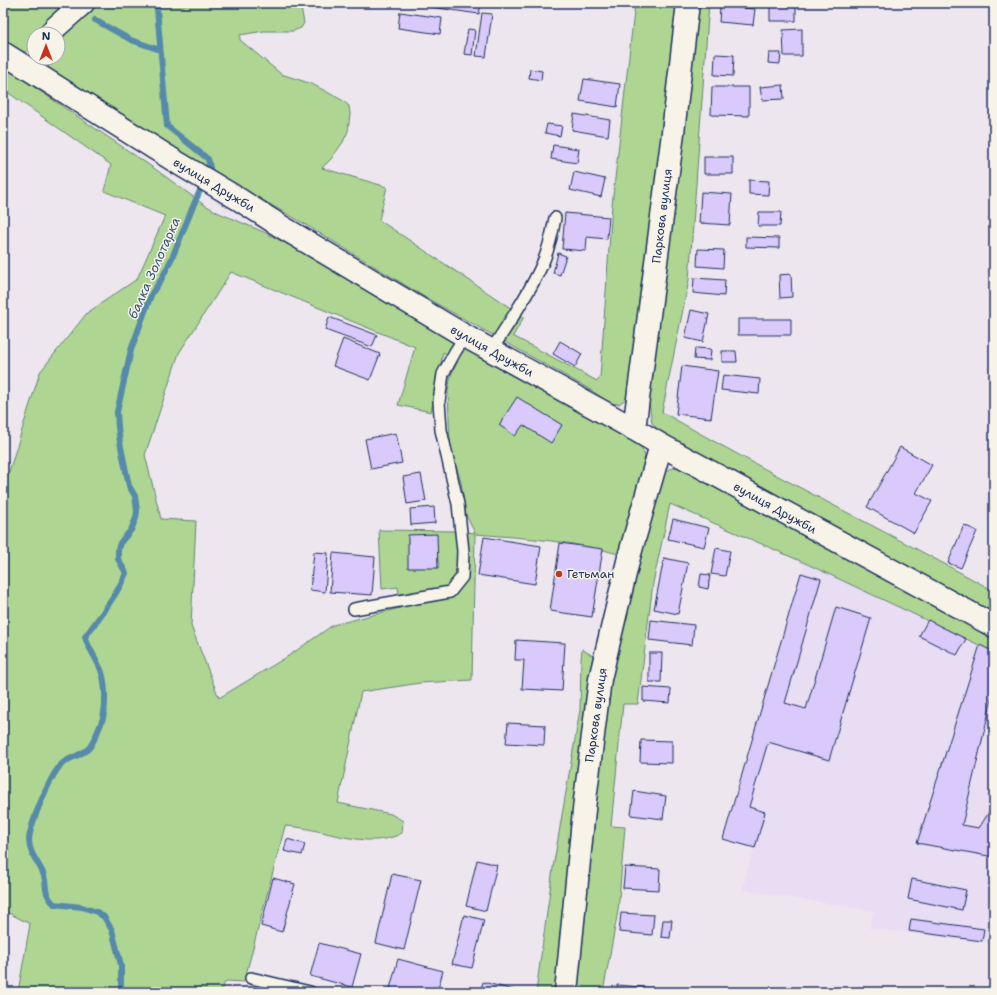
<svg xmlns="http://www.w3.org/2000/svg" width="997" height="995" viewBox="0 0 997 995" font-family="'Shantell Sans',sans-serif">
<style>
.built{fill:#e8ddf2}
.green{fill:#aed692;stroke:#648278;fill-rule:evenodd}
.lines{fill:none;stroke-linecap:round;stroke-linejoin:round}
.stream{stroke:#568aaa;stroke-width:6}
.building{fill:#dac9fb;stroke:#1b2f5e}
.lane-casing{stroke:#1b2f5e;stroke-width:14}
.street-casing{stroke:#1b2f5e;stroke-width:25}
.secondary-casing{stroke:#1b2f5e;stroke-width:25}
.lane{stroke:#f7f3e8;stroke-width:11}
.street{stroke:#f7f3e8;stroke-width:22}
.secondary{stroke:#f7f3e8;stroke-width:22}
.poi-dot{fill:#c8321e;stroke:#f7f3e8;stroke-width:1.5}
.labels{text-anchor:middle;dominant-baseline:central;stroke-width:3;stroke-linejoin:round;paint-order:stroke}
.street-label{font-size:12px;fill:#1b2f5e;stroke:#f7f3e8}
.poi-label{font-size:12px;fill:#1b2f5e;stroke:#f7f3e8;text-anchor:start}
.water-label{font-size:13px;font-style:italic;fill:#34557e;stroke:#f7f3e8}
</style>
<rect width="100%" height="100%" fill="#eee6ee"/>
<filter id="ink" filterUnits="userSpaceOnUse"><feTurbulence type="fractalNoise" baseFrequency=".025" numOctaves="2"/><feDisplacementMap in="SourceGraphic" scale="8" xChannelSelector="R" yChannelSelector="G"/><feConvolveMatrix kernelMatrix="1 2 1 2 8 2 1 2 1" color-interpolation-filters="sRGB"/></filter>
<g filter="url(#ink)">
<path class="built" d="M805 563 994 652V944L869 928 874 911 742 890 754 848 723 839 801 573Z"/>
<path class="green" d="M3 3H75L42 34H34V45L25 52 11 48 3 43Z
M90 3H300L304 23 301 28 293 31H264L240 35V40L281 74 312 84 342 100 349 106 350 114 348 131 343 142 331 159 322 168 387 187 379 220 524 317 513 336 597 381 600 378 612 205 635 3H681L627 398 619 404 610 403 589 389 423 296 303 223 211 171 49 72 47 58H58V34Z
M694 3H709L689 280 662 412C771 475 884 530 994 591V616L661 434 652 423 649 402Z
M3 66 155 169 203 204 219 213 266 233 340 272 637 441 643 451 649 465 625 556C577 541 525 538 475 534L472 680 420 683 361 692 338 803 391 814 403 821 402 833C368 852 321 827 285 826L244 982 226 981 220 992H18L30 924 3 910V491L40 372 87 313 137 279 165 216 104 191 111 165 3 89ZM231 272 415 347 398 405 431 412 443 352 458 361 451 375 448 391 450 446 461 482 466 515 475 533 456 531 379 530 382 589 398 587 400 608 333 625 290 655 219 698 191 626 196 521 161 519 145 455 179 353Z
M684 466 994 636V652L805 563 670 504 653 583 638 704H623L611 826 625 827 618 911 603 992H574L605 705 651 498C661 479 660 468 684 466Z
M582 649 596 658 557 992H536L553 868 580 710 581 659Z"/>
<g class="lines">
<path class="stream" d="M95 20 131 40 160 50
M121 992V965L112 930 104 917 97 912 82 907 54 904C41 891 49 884 42 871 37 861 29 852 29 840 30 825 51 772 63 763 69 758 84 754 89 748 93 744 101 724 103 718 106 705 106 682 101 670 96 658 89 649 85 637 100 616 116 597 126 573L118 559V549L120 543 131 530 136 518 137 511 135 496 129 486 120 442 118 427 117 412 131 350 147 306 152 293 161 280 172 258 194 204 210 168 208 159 167 126 157 9 159 3"/>
</g>
<path class="building" d="M430 3H481L479 14 430 7Z
M770 3H796V21H770Z
M720 6 755 9 753 25 719 22Z
M400 12 442 18 440 34 398 28Z
M482 13 492 14 486 57 476 56Z
M468 29 475 30 472 55 464 54Z
M802 29V56H784L783 30Z
M769 53H781L780 64 768 63Z
M715 54 734 55 733 76 714 75Z
M530 69 542 71 541 80 529 78Z
M584 79 620 84 617 107 580 101Z
M783 85 784 99 762 100 760 87Z
M712 87H749V116L711 115Z
M574 114 610 120 608 136 572 130Z
M547 124 562 126 560 136 545 133Z
M553 145 579 149 577 163 551 159Z
M704 157H733V174H704Z
M574 172 605 179 601 197 570 190Z
M749 180 769 181 768 195 749 194Z
M701 192 732 194 730 225 699 223Z
M759 212H781L780 226H758Z
M565 213 609 217 607 239 587 237 586 251 562 249Z
M746 237 779 238V248L746 247Z
M698 249 724 250 723 268 697 266Z
M558 253 566 256 560 275 553 273Z
M791 274 792 297 780 298 779 275Z
M694 278 725 280 724 296 693 293Z
M691 310 709 314 703 342 685 338Z
M329 317 377 335 372 347 325 330Z
M738 319H791V335H738Z
M343 339 380 354 370 380 333 366Z
M560 341 582 354 575 367 553 354Z
M695 348 711 349 710 360 694 359Z
M722 351H736L737 362H722Z
M682 366 718 371 711 418 676 414Z
M723 375 760 379 759 394 721 390Z
M517 397 562 425 551 443 523 425 515 436 499 425Z
M396 433 402 463 371 469 365 439Z
M900 447 932 465 916 493 932 501 914 533 867 507Z
M421 474 426 501 407 504 403 477Z
M434 507 435 523 411 525 410 509Z
M673 519 709 528 704 547 668 539Z
M964 525 977 531 961 568 948 563Z
M437 534 438 568H408V535Z
M484 537 541 546 535 584 478 575Z
M560 543 603 549 592 617 550 611Z
M716 548 730 551 725 576 711 574Z
M314 552 328 553 325 592 310 590Z
M333 553 375 557 372 595 330 592Z
M664 558 688 563 678 614 654 609Z
M801 573 821 579 785 703 806 709 836 607 871 618 829 760 768 742 749 807 765 812 755 848 723 839Z
M701 574 710 575 708 589 699 587Z
M651 620 694 625 692 645 649 640Z
M928 620 966 639 957 655 919 636Z
M516 640 565 643 562 691 522 689 524 660H515Z
M980 645 994 652V690L962 825 979 828 991 809 994 795V857L917 843Z
M649 653H662L661 682H649Z
M643 687 671 689 670 703 643 701Z
M508 723 545 725 544 745 506 743Z
M641 740 672 741V763L640 762Z
M634 791 666 796 663 819 631 815Z
M287 839 305 844 302 855 284 851Z
M477 860 497 865 486 911 466 906Z
M625 867 660 869 659 890 623 888Z
M392 874 421 880 404 950 376 943Z
M273 878 295 884 282 932 261 926Z
M912 879 966 890 962 910 908 899Z
M621 913 654 915 652 935 619 932Z
M464 915 484 920 472 968 452 964Z
M911 919 984 929 982 941 909 931Z
M663 920H672L670 938 661 937Z
M319 943 361 954 352 987 310 976Z
M398 959 443 971 437 992H389Z
M483 982 521 992H480Z
M617 985 665 989 664 992H617Z"/>
<g class="lines">
<defs>
<path id="lane" d="M491 351C508 324 527 297 540 269 548 253 552 235 555 218
M354 609 450 592 462 577 463 551 458 504 441 430 439 401 443 374 455 352 465 336
M251 978 310 992"/>
<path id="street" d="M50 34 56 27 83 3
M634 429 672 141 688 3
M566 992 585 800 600 679 629 557 661 445"/>
<path id="secondary" d="M3 53 178 163 240 200 282 227 465 336 634 429 661 445 994 626"/>
</defs>
<use href="#lane" class="lane-casing"/>
<use href="#street" class="street-casing"/>
<use href="#secondary" class="secondary-casing"/>
<use href="#lane" class="lane"/>
<use href="#street" class="street"/>
<use href="#secondary" class="secondary"/>
</g>
</g>
<circle class="poi-dot" cx="559" cy="574" r="4"/>
<g class="labels">
<g class="street-label">
<text transform="translate(214 185) rotate(31)">вулиця Дружби</text>
<text transform="translate(662 216) rotate(-83)">Паркова вулиця</text>
<text transform="translate(492 351) rotate(29)">вулиця Дружби</text>
<text transform="translate(775 508) rotate(29)">вулиця Дружби</text>
<text transform="translate(596 715) rotate(-82)">Паркова вулиця</text>
</g>
<g class="poi-label">
<text x="567" y="574">Гетьман</text>
</g>
<g class="water-label">
<text transform="translate(154 268) rotate(-66)">балка Золотарка</text>
</g>
</g>
<rect width="997" height="995" fill="none" stroke="#f7f3e8" stroke-width="16"/>
<rect x="8" y="8" width="981" height="979" fill="none" stroke="#1b2f5e" stroke-width="1.5" filter="url(#ink)"/>
<g transform="translate(46 46)"><circle r="19" fill="#f7f3e8" stroke="#9fa5b1"/>
<path d="M0-3L7 15L0 10L-7 15Z" fill="#c8321e"/>
<text y="-6" font-size="11" font-weight="bold" text-anchor="middle" fill="#1b2f5e">N</text>
</g>
</svg>
